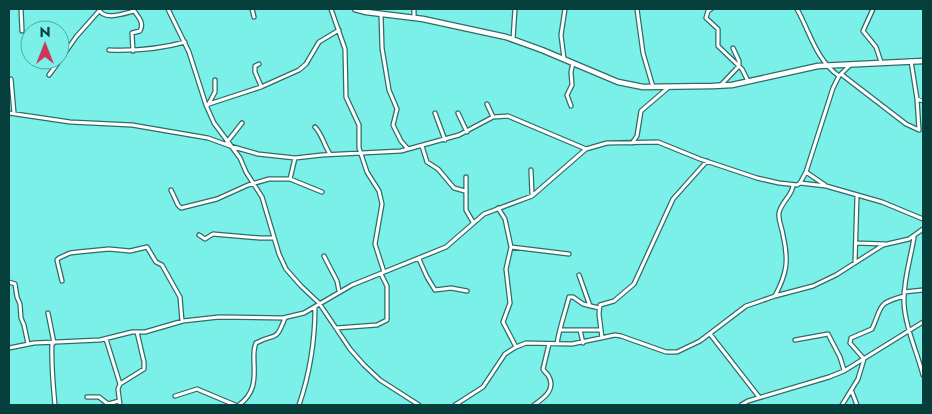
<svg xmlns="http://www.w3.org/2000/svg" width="932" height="414" viewBox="0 0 932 414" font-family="Jost,sans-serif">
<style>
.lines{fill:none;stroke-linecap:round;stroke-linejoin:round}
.minor-casing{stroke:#2d6c69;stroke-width:5.5}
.major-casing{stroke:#2d6c69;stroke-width:7}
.minor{stroke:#fff;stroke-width:3}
.major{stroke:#fff;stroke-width:4.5}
</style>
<rect width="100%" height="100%" fill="#7bf0e9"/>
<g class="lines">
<defs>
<path id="minor" d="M21 9 22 31
M99 9C103 21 123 14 134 11
M133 9C137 16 145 22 140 31L132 33 133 51
M168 9 189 52 206 105 214 123 240 158 246 172 262 197 279 254 286 269 301 286 319 303 350 349 364 365 380 380 419 405
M252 9 254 17
M331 9 345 49 346 97 359 125V148L367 172 379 191 382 204 375 244 384 272
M637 9 643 53 653 87
M711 9 708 11 706 18 718 29V46L742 69 748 81
M797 9C810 32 816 60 839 76
M873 9 863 31 876 47 881 62
M381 14 382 48 389 90 397 109 393 125 401 141 408 149
M414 17V9
M513 39 515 9
M733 48 739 61V66
M109 50C134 51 160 49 185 42
M564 59 561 35 565 9
M60 60 76 37 99 11
M259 64 255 66V72L261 86
M841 74 906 124 919 130 917 99 911 61
M49 75 60 60
M11 79 14 113
M720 86 739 66
M917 99 923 101
M487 104 493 117
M206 105 261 87 299 70 306 64 319 42 339 30
M208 105 215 92V80
M571 106 567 95 572 85 571 72 573 63
M9 113 70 122 132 125 208 138 230 146 258 154 295 158 322 155 401 151 459 135 493 117 508 116 586 149
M435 113 445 140
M458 113 467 132
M315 127C322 134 324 145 330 154
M227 142 242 123
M632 143 637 136 641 111 669 87
M422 146 427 162 438 169 454 188 465 191
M531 170 532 195
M806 172 825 185
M466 177V210L473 222
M290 179 295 158
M800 183 826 186 882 202 923 219
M171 190 178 205 181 208 217 199 248 185 269 179H290L322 192
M498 208 505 219 511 247 506 269 510 303 503 322 516 347
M199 235 205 239 213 234 260 238H274
M914 237C911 258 903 280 904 303 905 326 917 352 923 375
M856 243 885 244
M511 247 569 254
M324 256 337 281 339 291
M419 259 427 277 435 290 451 288 467 291
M855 263 857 196
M579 275 590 306
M62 281 57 260 59 258 70 253 78 252 109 249 130 251 147 247 156 262 162 265 176 290 180 297 182 321
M9 282 15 284 17 297 20 304 21 318 24 325 28 344
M904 292 923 290
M775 296C787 273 789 261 783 235 782 227 778 221 779 213 781 202 793 195 793 185
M48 313 54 343
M336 328 377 325 387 320V286L381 274
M561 330H600
M580 330 583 343
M710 334 759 397
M602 338 599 314 600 305 614 301 634 284 673 199 707 161
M106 339 120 384
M795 340 828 334 840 357 844 370
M52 343C51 364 53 384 55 405
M557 344C559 329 565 313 569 297H573L583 304 599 308
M9 348 34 343 100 340 132 332H145L183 321 219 317 283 318 304 313 352 285 446 247 484 214 532 196 586 149 607 143 658 142 700 159 757 178 779 183 797 185 800 183 806 172 833 88 839 76 850 65
M852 392 857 405
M175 396 197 389 235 405
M87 397H99L108 404 119 401
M120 405 118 389 120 384 144 369V362L137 332
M239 405C254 394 255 381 254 363 254 356 253 350 256 343 276 332 275 344 285 318
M299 405C310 373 315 341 315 307
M455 405 483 387 505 354 516 347 526 343 572 344 615 335 621 336 666 352H677L700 341 746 306 775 296 813 286 836 275 883 245 909 239 923 229
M534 405C544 398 557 389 548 375 546 373 544 371 543 369L549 344
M741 405 748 401 829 377 844 371 923 322
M842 405 858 379 864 359 850 343 851 338 872 329C883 305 876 304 904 296"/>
<path id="major" d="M355 9 366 12 423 19 506 37 542 50 618 82 643 87 713 86 732 85 818 66 923 61"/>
</defs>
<use href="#minor" class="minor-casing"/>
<use href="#major" class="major-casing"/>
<use href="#minor" class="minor"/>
<use href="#major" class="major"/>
</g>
<rect width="932" height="414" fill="none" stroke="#063e3b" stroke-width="20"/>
<g transform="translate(45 45)"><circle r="24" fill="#7bf0e9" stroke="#4ca9a3"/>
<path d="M0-4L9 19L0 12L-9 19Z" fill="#c8395d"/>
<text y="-8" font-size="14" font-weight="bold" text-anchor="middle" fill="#063e3b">N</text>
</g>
</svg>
